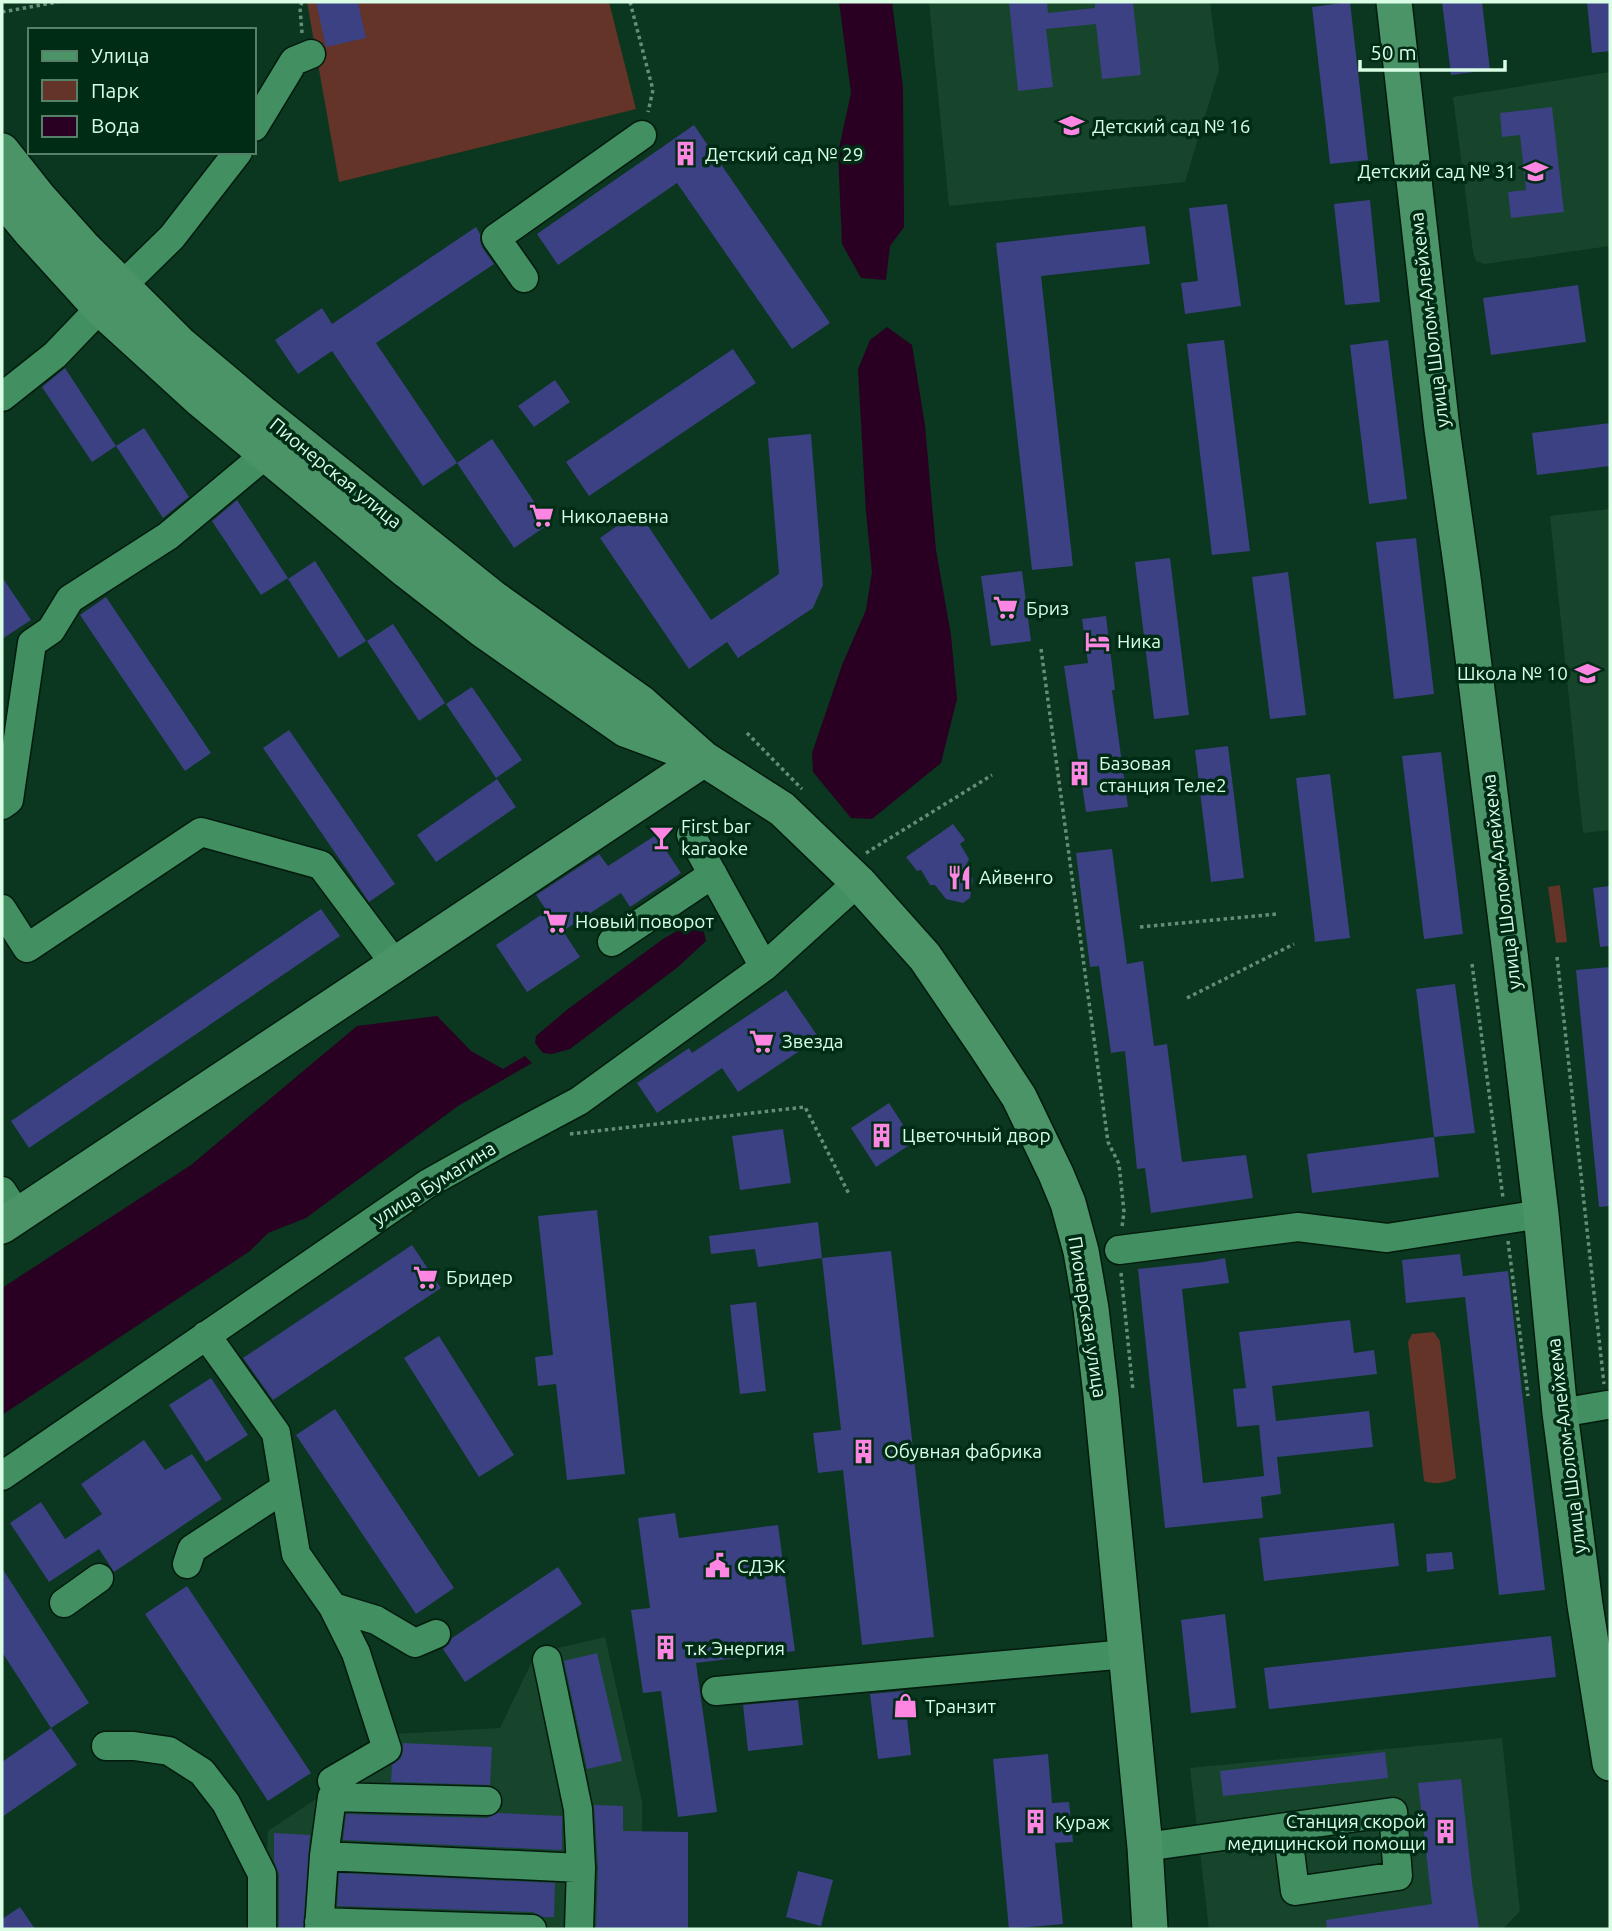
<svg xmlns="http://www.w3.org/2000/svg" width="1612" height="1931" viewBox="0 0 1612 1931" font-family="Ubuntu,sans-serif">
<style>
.built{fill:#16452c}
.green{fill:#633427}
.water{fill:#290022}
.building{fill:#3b4182}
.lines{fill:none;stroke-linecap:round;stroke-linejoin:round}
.minor-casing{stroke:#031b0d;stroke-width:31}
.major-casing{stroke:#031b0d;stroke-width:38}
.path{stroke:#668e76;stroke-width:3.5;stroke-dasharray:3.5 3.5;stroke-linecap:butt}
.minor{stroke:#428f62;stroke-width:28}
.major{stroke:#4a9468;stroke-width:35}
.labels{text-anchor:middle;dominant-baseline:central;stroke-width:7;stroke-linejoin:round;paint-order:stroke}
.poi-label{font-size:19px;fill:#d9fee5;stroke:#002c16;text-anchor:start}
.street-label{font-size:19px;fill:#d9fee5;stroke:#002c16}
</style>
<rect width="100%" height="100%" fill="#0b361f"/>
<path class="built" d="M929 2H1210L1219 70 1185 182 949 206Z
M1610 72V246L1485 264 1476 261 1473 252 1453 97Z
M1610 509V830L1583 833 1550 516Z
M605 1637 642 1801V1929H263L268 1831 316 1799 353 1788 377 1735 500 1728 536 1653Z
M1502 1738 1520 1911 1503 1929H1209L1190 1768Z"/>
<path class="green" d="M307 2H609L636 109 339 182Z
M1560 885 1567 942 1556 943 1548 887Z
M1434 1332 1440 1341 1456 1478C1447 1483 1433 1485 1424 1481L1408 1342 1412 1334Z"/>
<path class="water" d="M839 2H892L903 87 904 227 890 246 886 280 861 278 842 244 838 153 851 93Z
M887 327 912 345 925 425 936 550 951 635 957 699 941 763 872 819 851 818 813 772 812 753 842 665 866 610 872 572 866 513 858 369 870 340Z
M684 927 704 932 706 941 678 967 570 1049 552 1054 543 1053 535 1043 536 1036 568 1009 663 939Z
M437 1016 471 1051 503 1069 525 1056 532 1063 458 1106 306 1218 268 1233 250 1251 2 1415V1288L191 1165 357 1026Z"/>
<path class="building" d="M316 2H358L366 38 326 47Z
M1009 2H1047L1048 13 1095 8V2H1133L1141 75 1102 79 1096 24 1046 29 1053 87 1018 91Z
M1350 2 1368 160 1330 164 1312 7Z
M1442 2H1482L1490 70 1451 75Z
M1587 2H1610V51L1592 53Z
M1552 107 1564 212 1511 218 1508 192 1526 190 1520 135 1502 137 1500 113Z
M694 125 830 323 792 349 677 183 558 265 537 234Z
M1370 200 1380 302 1345 305 1334 204Z
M1227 204 1241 306 1185 314 1181 283 1198 281 1189 208Z
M1145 226 1150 264 1041 276 1073 566 1032 570 996 243Z
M476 227 480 234V240L482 247 494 264 376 343 457 463 423 486 332 351 298 374 275 340 322 308 332 324Z
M1578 285 1586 342 1491 355 1483 298Z
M1224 340 1250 551 1212 555 1187 344Z
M1388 340 1407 499 1369 504 1350 345Z
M733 349 756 383 589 496 566 462Z
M65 368 116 446 92 462 42 387Z
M555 380 570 402 534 427 518 406Z
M1610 423V466L1537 475 1532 433Z
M144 428 189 497 163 518 116 446Z
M811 434 823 585 813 608 738 658 727 642 689 669 600 538 638 511 711 620 779 574 768 438Z
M492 439 549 524 514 548 457 463Z
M237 500 288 578 261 595 212 521Z
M1416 538 1434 694 1394 699 1376 542Z
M1170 558 1189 715 1154 719 1135 562Z
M315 561 366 641 339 658 288 579Z
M1022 571 1031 641 991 646 981 576Z
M1288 572 1306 715 1270 719 1252 577Z
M2 577 31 620 2 639Z
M106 597 211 753 185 771 80 615Z
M1106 616 1115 690H1112L1128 807 1086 812 1064 666 1088 663 1082 619Z
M393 624 445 703 419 721 367 641Z
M472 687 522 760 496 778 446 704Z
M289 730 395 884 369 902 263 748Z
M1228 746 1244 878 1211 882 1195 750Z
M1441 752 1463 934 1424 939 1402 756Z
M1330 774 1350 938 1315 942 1296 778Z
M497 779 516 807 436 862 417 835Z
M953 824 965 840 960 844 969 859 965 867 973 879 970 898 963 903 946 899 935 885H930L921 870 917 871 906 857Z
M656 835 681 873 630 907 621 893 563 931 580 957 527 992 496 945 547 911 536 895 599 854 608 866Z
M1112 849 1127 964 1143 961 1154 1046 1167 1044 1182 1162 1246 1155 1253 1198 1151 1213 1145 1168 1137 1169 1125 1051 1111 1053 1099 966 1090 967 1076 853Z
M1610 886V946L1600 947 1593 888Z
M321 909 340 936 29 1148 11 1121Z
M1610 967V1206L1599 1207 1576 970Z
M1455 984 1475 1133 1434 1137 1416 989Z
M786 990 819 1038 738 1092 722 1068 657 1113 637 1083 689 1048 692 1053Z
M889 1103 914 1142 876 1167 851 1128Z
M783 1129 791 1183 740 1190 732 1136Z
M1434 1137 1439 1177 1312 1193 1307 1154Z
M597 1210 625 1474 567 1480 556 1384 538 1386 535 1357 553 1355 538 1216Z
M818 1222 822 1258 758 1267 755 1249 711 1254 709 1236Z
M412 1245 441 1288 273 1400 243 1358Z
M891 1251 934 1637 862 1645 843 1470 818 1473 813 1433 841 1430 822 1258Z
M1460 1254 1463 1276 1508 1271 1545 1590 1499 1595 1465 1297 1406 1303 1402 1260Z
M1225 1258 1229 1283 1182 1289 1203 1483 1264 1476 1259 1425 1237 1427 1233 1389 1246 1388 1239 1332 1350 1320 1354 1353 1374 1350 1377 1374 1272 1386 1276 1421 1369 1411 1373 1447 1277 1457 1281 1494 1261 1497 1263 1518 1165 1528 1138 1269 1204 1262Z
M756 1302 766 1391 740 1394 730 1305Z
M439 1336 514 1455 479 1477 404 1358Z
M211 1378 248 1435 206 1462 169 1405Z
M335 1409 454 1588 416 1614 296 1435Z
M144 1440 165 1470 192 1454 222 1499 114 1572 99 1549 49 1582 10 1523 41 1502 65 1539 102 1514 81 1484Z
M675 1513 679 1538 778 1525 795 1651 696 1663 717 1812 678 1817 661 1691 643 1693 631 1610 650 1608 638 1518Z
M1394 1523 1399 1566 1264 1581 1259 1538Z
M1452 1552 1454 1569 1427 1572 1426 1554Z
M558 1567 582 1604 465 1682 443 1649 449 1644 452 1638Z
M2 1568 89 1703 51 1728 2 1652Z
M187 1586 311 1773 268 1801 145 1614Z
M1225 1614 1236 1708 1191 1713 1181 1620Z
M1551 1636 1556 1677 1269 1709 1264 1668Z
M597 1653 622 1761 587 1769 564 1661Z
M904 1691 911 1755 878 1759 870 1694Z
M798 1700 803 1745 748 1751 743 1705Z
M51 1728 77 1765 2 1817V1762Z
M403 1743 492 1747 490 1785 391 1782 392 1765 401 1758 403 1751Z
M1385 1752 1388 1778 1223 1796 1220 1771Z
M1048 1754 1052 1803 1069 1802 1073 1842 1055 1843 1063 1924 1009 1929 993 1759Z
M1461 1779 1472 1882 1479 1929H1327L1326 1920 1432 1904 1418 1783Z
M594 1805 623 1806V1831L688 1832V1929H596L598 1868Z
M498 1813 562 1816V1850L343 1840 346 1814 487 1818Z
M274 1833 310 1835 303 1929H279V1874L274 1861Z
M798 1871 833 1880 821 1926 786 1917Z
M339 1873 555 1883 554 1917H543L533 1912 337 1906Z
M20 1907 35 1929H2V1919Z"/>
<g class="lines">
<defs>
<path id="minor" d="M254 127 294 61 311 54
M524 278 496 238 642 135
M122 286 172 237 238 152
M2 397 55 355 100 308
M2 805 9 800 32 643 51 630 70 599 168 536 265 455
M691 835 764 967
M2 909 27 948 201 832 321 865 395 964
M612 942 713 874
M2 1191 18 1215
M1119 1250 1298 1227 1387 1238 1541 1214
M206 1335 276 1433 296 1554 333 1607 356 1653 387 1749 332 1781
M1560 1413 1607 1405
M2 1476 427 1184 502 1142 579 1101 764 967 858 882
M187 1564 192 1549 285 1488
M64 1603 99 1578
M333 1607 376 1620 415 1643 436 1634
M547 1660 578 1809 581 1868 579 1929
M716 1691 1127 1654
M106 1746H134L169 1751 202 1772 226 1803 262 1874V1929
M1145 1847 1393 1812 1398 1876 1295 1891 1287 1827
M324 1856 332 1797 487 1801
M319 1922 532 1929
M319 1929 324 1856 581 1868"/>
<path id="major" d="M1394 2 1442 429 1463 578 1511 961 1541 1214 1560 1413 1585 1605 1610 1763
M2 151 40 199 82 246 181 345 262 413 493 598 641 703 704 759 782 809 858 882 925 957 985 1045 1019 1097 1056 1174 1068 1203 1081 1251 1091 1309 1101 1395 1145 1847 1150 1929
M2 197 31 232 100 308 201 400 407 571 483 630 625 729 684 751
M2 1226 704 759"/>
</defs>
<use href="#minor" class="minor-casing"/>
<use href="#major" class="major-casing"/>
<path class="path" d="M302 2 300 8 302 33
M630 2 653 90 648 112
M2 12 58 2
M1041 649 1108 1142 1119 1164 1124 1212 1122 1227
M747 733 802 789
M866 853 992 775
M1140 927 1277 914
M1557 957 1604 1384
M1472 964 1503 1198
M1187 998 1294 944
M570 1134 805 1107 849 1194
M1508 1241 1528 1396
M1121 1273 1133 1391"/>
<use href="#minor" class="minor"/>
<use href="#major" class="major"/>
</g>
<defs>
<symbol id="school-bare" viewBox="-9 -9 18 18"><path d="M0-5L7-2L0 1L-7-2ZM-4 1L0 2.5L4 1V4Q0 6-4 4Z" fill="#fd86e3" stroke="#002c16" stroke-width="2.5" paint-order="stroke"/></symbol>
<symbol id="building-bare" viewBox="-9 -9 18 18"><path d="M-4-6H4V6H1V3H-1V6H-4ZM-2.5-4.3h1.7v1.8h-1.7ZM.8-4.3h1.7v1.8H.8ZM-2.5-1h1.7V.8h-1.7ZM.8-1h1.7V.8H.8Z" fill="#fd86e3" stroke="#002c16" stroke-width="2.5" paint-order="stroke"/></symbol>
<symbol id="supermarket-bare" viewBox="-9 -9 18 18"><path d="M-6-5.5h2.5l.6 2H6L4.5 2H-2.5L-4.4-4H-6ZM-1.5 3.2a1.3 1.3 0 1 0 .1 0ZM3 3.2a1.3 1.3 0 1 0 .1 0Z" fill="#fd86e3" stroke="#002c16" stroke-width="2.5" paint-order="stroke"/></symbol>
<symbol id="hotel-bare" viewBox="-9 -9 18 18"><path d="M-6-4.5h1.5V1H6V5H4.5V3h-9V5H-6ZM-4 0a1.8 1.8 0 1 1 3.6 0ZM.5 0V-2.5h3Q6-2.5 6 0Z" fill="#fd86e3" stroke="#002c16" stroke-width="2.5" paint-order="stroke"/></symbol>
<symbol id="bar-bare" viewBox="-9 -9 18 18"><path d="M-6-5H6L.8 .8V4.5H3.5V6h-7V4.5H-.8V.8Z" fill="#fd86e3" stroke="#002c16" stroke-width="2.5" paint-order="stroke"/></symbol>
<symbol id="restaurant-bare" viewBox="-9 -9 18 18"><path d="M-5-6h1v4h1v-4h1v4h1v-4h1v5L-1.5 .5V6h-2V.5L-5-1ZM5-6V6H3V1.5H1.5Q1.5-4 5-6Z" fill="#fd86e3" stroke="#002c16" stroke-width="2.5" paint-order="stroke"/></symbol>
<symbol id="civic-bare" viewBox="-9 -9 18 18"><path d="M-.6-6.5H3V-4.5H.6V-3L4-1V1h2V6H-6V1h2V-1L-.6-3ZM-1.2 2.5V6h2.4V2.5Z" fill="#fd86e3" stroke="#002c16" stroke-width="2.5" paint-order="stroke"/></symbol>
<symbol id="shop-bare" viewBox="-9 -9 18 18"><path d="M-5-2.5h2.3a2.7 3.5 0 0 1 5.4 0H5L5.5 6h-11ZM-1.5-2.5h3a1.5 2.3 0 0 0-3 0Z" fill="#fd86e3" stroke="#002c16" stroke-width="2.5" paint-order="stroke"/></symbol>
</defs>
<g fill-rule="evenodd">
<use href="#school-bare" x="1054" y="108" width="35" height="35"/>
<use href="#building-bare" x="668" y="136" width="35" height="35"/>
<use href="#school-bare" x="1518" y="154" width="35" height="35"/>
<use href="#supermarket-bare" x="524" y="498" width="35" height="35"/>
<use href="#supermarket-bare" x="988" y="590" width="35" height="35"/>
<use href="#hotel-bare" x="1080" y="624" width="35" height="35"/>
<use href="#school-bare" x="1570" y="656" width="35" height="35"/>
<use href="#building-bare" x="1062" y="756" width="35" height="35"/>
<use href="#bar-bare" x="644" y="820" width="35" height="35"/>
<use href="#restaurant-bare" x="942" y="860" width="35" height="35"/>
<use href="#supermarket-bare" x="538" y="904" width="35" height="35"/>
<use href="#supermarket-bare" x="744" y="1024" width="35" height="35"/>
<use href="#building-bare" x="864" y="1118" width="35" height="35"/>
<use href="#supermarket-bare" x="408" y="1260" width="35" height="35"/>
<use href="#building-bare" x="846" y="1434" width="35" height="35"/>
<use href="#civic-bare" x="700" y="1548" width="35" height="35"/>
<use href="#building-bare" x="648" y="1630" width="35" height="35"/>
<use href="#shop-bare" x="888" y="1688" width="35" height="35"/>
<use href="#building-bare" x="1018" y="1804" width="35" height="35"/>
<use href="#building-bare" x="1428" y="1814" width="35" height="35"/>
</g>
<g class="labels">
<g class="poi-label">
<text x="1092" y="126">Детский сад № 16</text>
<text x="705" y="154">Детский сад № 29</text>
<text x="1516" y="171" text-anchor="end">Детский сад № 31</text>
<text x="561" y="516">Николаевна</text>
<text x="1026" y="608">Бриз</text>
<text x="1117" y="641">Ника</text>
<text x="1568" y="673" text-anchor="end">Школа № 10</text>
<text x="1099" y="763">Базовая<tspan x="1099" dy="22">станция Теле2</tspan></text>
<text x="681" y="826">First bar<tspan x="681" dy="22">karaoke</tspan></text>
<text x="979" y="877">Айвенго</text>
<text x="575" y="921">Новый поворот</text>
<text x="782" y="1041">Звезда</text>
<text x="902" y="1135">Цветочный двор</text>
<text x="446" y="1277">Бридер</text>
<text x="884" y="1451">Обувная фабрика</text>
<text x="737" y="1566">СДЭК</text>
<text x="685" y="1648">т.к Энергия</text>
<text x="925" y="1706">Транзит</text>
<text x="1426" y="1821" text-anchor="end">Станция скорой<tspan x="1426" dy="22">медицинской помощи</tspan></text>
<text x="1055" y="1822">Кураж</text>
</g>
<g class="street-label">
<text transform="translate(1429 320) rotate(-97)">улица Шолом-Алейхема</text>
<text transform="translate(336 473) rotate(39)">Пионерская улица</text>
<text transform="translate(1501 882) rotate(-97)">улица Шолом-Алейхема</text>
<text transform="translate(434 1183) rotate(-32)">улица Бумагина</text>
<text transform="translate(1088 1317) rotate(81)">Пионерская улица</text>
<text transform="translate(1566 1446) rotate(-97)">улица Шолом-Алейхема</text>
</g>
</g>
<rect width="1612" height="1931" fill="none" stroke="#d9fee5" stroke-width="7"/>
<rect x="28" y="28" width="228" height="126" fill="#002c16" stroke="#578069" stroke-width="2"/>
<rect x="42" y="51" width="35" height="10" fill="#4a9468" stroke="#578069" stroke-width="2"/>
<text x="91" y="63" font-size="21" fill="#d9fee5">Улица</text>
<rect x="42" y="80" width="35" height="21" fill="#633427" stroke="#578069" stroke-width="2"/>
<text x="91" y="98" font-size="21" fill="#d9fee5">Парк</text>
<rect x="42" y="116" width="35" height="21" fill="#290022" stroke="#578069" stroke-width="2"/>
<text x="91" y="133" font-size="21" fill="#d9fee5">Вода</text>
<path d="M1360 60v10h145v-10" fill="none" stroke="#d9fee5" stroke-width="3.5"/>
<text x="1370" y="60" font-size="21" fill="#d9fee5" stroke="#002c16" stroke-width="5" paint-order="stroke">50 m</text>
</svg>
